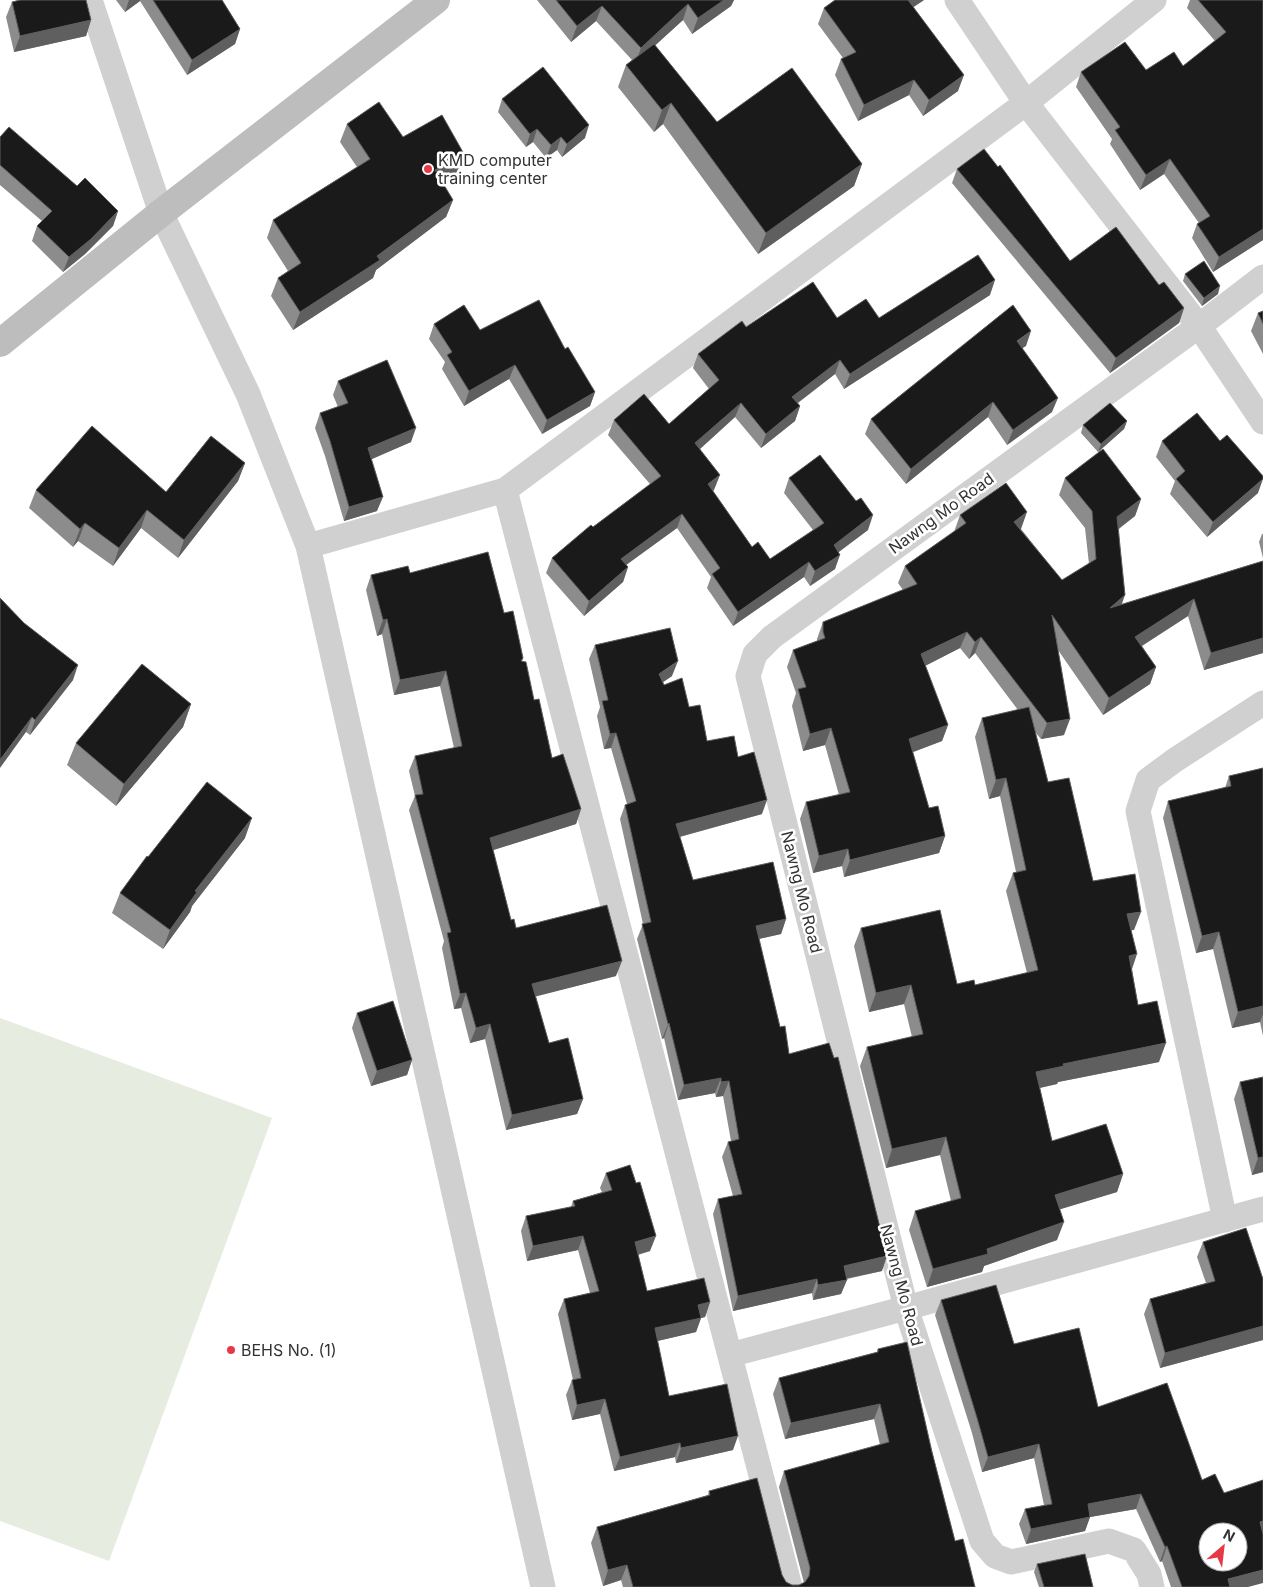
<svg xmlns="http://www.w3.org/2000/svg" width="1263" height="1587" viewBox="0 0 1263 1587" font-family="Inter,sans-serif">
<style>
.green{fill:#e6ecdf}
.lines{fill:none;stroke-linecap:round;stroke-linejoin:round}
.street{stroke:#d0d0d0;stroke-width:25}
.secondary{stroke:#bdbdbd;stroke-width:28}
.wall{fill:#8c8c8c}
.shaded-wall{fill:#5f5f5f}
.building{fill:#1a1a1a;stroke:#5f5f5f;fill-rule:evenodd}
.poi-dot{fill:#e63946;stroke:#fff;stroke-width:2}
.labels{text-anchor:middle;dominant-baseline:central;stroke-width:5;stroke-linejoin:round;paint-order:stroke}
.poi-label{font-size:16px;fill:#333;stroke:#fff;text-anchor:start}
.street-label{font-size:16px;fill:#333;stroke:#fff}
</style>
<rect width="100%" height="100%" fill="#fff"/>
<path class="green" d="M0 1018 272 1118 109 1561 0 1521Z"/>
<g class="lines">
<path class="street" d="M90 0 161 213 248 394 308 546 543 1587
M957 0 1026 103 1199 326 1263 422
M308 546 505 490
M1225 1220 1138 811 1148 780 1175 760 1263 703
M730 1355 906 1308 1263 1209
M790 1587 505 490 1026 103 1154 0
M1152 1587 1149 1574 1134 1550 1109 1541 1011 1562 995 1556 982 1541 906 1308 748 676 755 654 772 637 1199 326 1263 277"/>
<path class="secondary" d="M0 343 161 213 436 0"/>
</g>
<path class="wall" d="M116 0H222L240 29 235 44 187 75 140 1 125 12Z
M537 0H734L731 6 692 34 683 20 655 45 717 122 862 164 854 186 758 254 663 124 654 132 618 87 626 65 632 60 596 21 571 42Z
M924 0 913 7 958 91 923 116 909 95 858 121 835 75 841 59 843 58 818 24 824 8Z
M1190 0H1263V240L1213 272 1192 238 1197 224 1199 223 1164 174 1140 190 1110 144 1112 139 1076 87 1081 72 1146 70 1183 66 1215 41 1187 8Z
M12 2 91 20 86 36 14 52 6 17Z
M502 99 585 138 562 157 557 150 546 158 533 142 526 147 498 112Z
M347 124 403 137 464 154 457 172 441 181 453 200 446 217 376 270 373 278 293 330 271 296 278 278 288 271 267 238 273 220 357 167 340 142Z
M0 137 77 186 118 211 113 226 85 254 63 272 32 241 37 226 42 221 0 185Z
M957 169 1070 261 1159 285 1184 308 1179 323 1110 373 952 183Z
M1185 274 1218 294 1202 306 1183 281Z
M990 295 844 389 835 374 798 403 800 406 795 421 761 448 735 417 700 449 714 490 713 491 752 547 770 559 813 530 784 493 789 478 868 530 839 552 835 569 810 586 804 577 733 626 707 588 711 577 677 528 626 565 628 567 623 582 584 616 546 573 552 558 650 484 608 435 614 420 669 424 709 389 693 368 698 354 746 327 837 318H879Z
M1263 311V354L1251 331 1258 313Z
M434 324 480 330 565 349 595 392 590 406 542 434 509 379 464 406 442 369 445 362 429 339Z
M1026 346 1022 348 1052 412 1007 445 988 417 906 484 865 434 871 419Z
M338 381 411 442 371 459 377 511 344 521 325 456 315 428 320 413 338 407 333 395Z
M1127 421 1124 429 1098 452 1081 433 1083 425Z
M1162 441H1220L1258 493 1207 537 1170 494 1175 481 1156 457Z
M245 463 238 481 178 558 141 528 113 566 78 541 73 547 29 508 36 490 166 492Z
M1065 478 1141 499 1135 516 1119 529 1122 604 1263 561V653L1204 670 1188 616 1142 646 1156 667 1150 684 1103 715 1058 650 1064 735 1041 739 1035 732 1048 782 1093 881 1134 930H1131L1132 969 1138 1005 1159 1062 1058 1082 1057 1084 1040 1088 1052 1141 1123 1174 1117 1192 1060 1209 1057 1240 984 1266 982 1272 927 1287 909 1230 915 1211 951 1201 940 1155 886 1168 860 1066 867 1047 912 1037 904 1004 869 1012 854 946 861 928 957 984 975 985 1027 973 1006 891 1013 873 1016 872 1000 796 989 799 975 737 982 718 1018 710 975 653 969 659 960 648 925 666 948 725 942 741 912 752 929 808 945 836 939 853 844 877 842 866 813 873 800 819 806 802 839 795 825 745 803 751 792 706 796 693 787 667 793 650 817 641V639L823 622 903 590 898 583 905 566 954 532 960 515 1021 529 1062 580 1089 564 1085 528 1059 495Z
M1262 534H1263V558L1259 542Z
M410 573 504 613 523 658 522 661 552 758 581 809 576 824 493 850 511 920 516 928 616 976 535 996 549 1043 583 1099 577 1114 506 1130 485 1039 470 1043 461 1008 454 1009 442 948 444 941 409 810 415 796 409 771 415 756 454 748 440 686 394 695 382 634 377 636 366 590 371 575Z
M0 598 73 680 30 735 26 732Z
M595 645 672 676 663 682 664 685 689 707 707 741 738 757 762 814 680 837 693 880 786 919 781 934 759 939 780 1027 789 1054 882 1271 847 1279 841 1294 813 1300 812 1293 733 1311 713 1214 718 1199 733 1196 722 1157 728 1142 731 1141 723 1096 716 1097 715 1093 678 1100 664 1038 662 1039 637 939 643 924 620 819 625 805 627 804 611 748 604 749 597 716 600 707 589 659Z
M191 704 183 727 116 806 67 765 76 743Z
M1263 768V1036L1260 1022 1232 1028 1213 949 1196 953 1163 818 1168 801 1225 788 1229 776Z
M245 838 192 906 190 912 163 949 112 913 120 893 148 857Z
M357 1013 412 1060 407 1075 371 1086 352 1028Z
M1263 1077V1172L1252 1175 1234 1099 1240 1082Z
M606 1173 650 1251 638 1255 647 1291 710 1302 705 1317 701 1318 696 1332 657 1341 669 1396 733 1450 676 1463 675 1457 614 1471 600 1414 572 1420 566 1395 572 1380H573L558 1314 564 1299 590 1293 578 1250 527 1261 521 1231 526 1216 571 1207 573 1201 602 1192 600 1188Z
M1203 1242 1263 1279V1340L1160 1368 1144 1314 1150 1299 1206 1283 1197 1257Z
M941 1300 1014 1344 1098 1407 1202 1480 1248 1587H1171L1162 1561 1160 1562 1136 1509 1090 1517 1085 1531 1026 1544 1019 1524 1025 1509 1044 1505 1034 1458 982 1472 972 1433 935 1315Z
M878 1349 932 1452 955 1541 975 1587H623L621 1580 603 1586 591 1543 597 1527 708 1495 709 1491 782 1575 786 1582 792 1585H799L804 1583 779 1487 784 1471 880 1445 874 1419 785 1439 773 1394 779 1378 877 1352Z
M1037 1564 1093 1587H1039L1034 1572Z"/>
<path class="shaded-wall" d="M129 0H140V1L125 12Z
M724 0H734L731 6 692 34 698 18Z
M907 0H924L902 15Z
M688 4 683 20 635 64 641 48Z
M602 6 596 21 571 42 577 26Z
M91 20 86 36 14 52 20 36Z
M240 29 235 44 187 75 192 60Z
M964 75 958 91 923 116 929 100Z
M914 80 909 95 858 121 864 105Z
M671 103 663 124 654 132 662 110Z
M589 125 585 138 562 157 567 144Z
M537 129 533 142 526 147 530 134Z
M561 137 557 150 546 158 551 145Z
M464 154 457 172 428 188 435 170Z
M1170 159 1164 174 1140 190 1146 175Z
M862 164 854 186 758 254 766 233Z
M453 200 446 217 376 270 373 278 293 330 300 312 377 256Z
M118 211 113 226 85 254 63 272 69 257Z
M1263 229V240L1213 272 1219 257Z
M995 280 990 295 844 389 850 374Z
M1220 286 1218 294 1202 306 1204 298Z
M1184 308 1179 323 1110 373 1116 358Z
M1031 331 1026 346 1012 355 1017 341Z
M840 360 835 374 787 411 792 397Z
M515 365 509 379 464 406 469 391Z
M595 392 590 406 542 434 547 420Z
M1058 398 1052 412 1007 445 1013 430Z
M993 402 988 417 906 484 911 469Z
M741 403 735 417 690 458 695 443Z
M800 406 795 421 761 448 766 434Z
M1127 421 1124 429 1098 452 1101 444Z
M416 428 411 442 363 463 368 448Z
M245 463 238 481 178 558 184 540Z
M720 475 714 490 703 499 708 484Z
M1263 479 1258 493 1207 537 1213 522Z
M383 497 377 511 344 521 349 507Z
M1141 499 1135 516 1111 534 1117 517Z
M147 510 141 528 113 566 119 548Z
M1027 512 1021 529 1008 538 1014 522Z
M682 514 677 528 615 573 621 559Z
M873 515 868 530 829 559 834 545Z
M85 523 78 541 73 547 80 529Z
M840 555 835 569 810 586 815 571Z
M809 562 804 577 733 626 738 612Z
M628 567 623 582 584 616 589 601Z
M1125 595 1119 612 1110 608Z
M1194 599 1188 616 1129 654 1135 637Z
M387 619 382 634 377 636 383 620Z
M967 632 960 648 915 671 921 654Z
M981 637 975 653 969 659 975 642Z
M1263 638V653L1204 670 1211 653Z
M678 661 672 676 653 689 659 674Z
M78 665 73 680 30 735 35 720Z
M1156 667 1150 684 1103 715 1109 698Z
M446 671 440 686 394 695 400 680Z
M191 704 183 727 116 806 124 784Z
M32 717 26 732 0 768V760Z
M1070 719 1064 735 1041 739 1047 723Z
M948 725 942 741 903 756 909 739Z
M831 728 825 745 803 751 810 734Z
M616 733 611 748 604 749 610 734Z
M1006 778 1000 796 989 799 996 780Z
M767 800 762 814 671 839 676 824Z
M581 809 576 824 484 853 490 838Z
M252 818 245 838 192 906 190 912 163 949 170 930 195 891Z
M945 836 939 853 844 877 850 860Z
M848 849 842 866 813 873 819 856Z
M1141 912 1134 930 1120 932 1127 914Z
M786 919 781 934 750 941 756 926Z
M1219 932 1213 949 1196 953 1202 936Z
M1137 954 1131 972 1129 956Z
M622 961 616 976 526 999 532 984Z
M911 985 904 1004 869 1012 876 993Z
M466 993 461 1008 454 1009 460 994Z
M1263 1006V1014L1260 1022 1232 1028 1238 1012Z
M669 1023 664 1038 662 1039 668 1024Z
M490 1024 485 1039 470 1043 476 1028Z
M1166 1043 1159 1062 1058 1082 1057 1084 1030 1090 1036 1072 1063 1064Z
M412 1060 407 1075 371 1086 377 1071Z
M721 1078 715 1093 678 1100 684 1085Z
M729 1081 723 1096 716 1097 721 1082Z
M583 1099 577 1114 506 1130 512 1115Z
M946 1137 940 1155 886 1168 892 1149Z
M1263 1157V1172L1252 1175 1258 1158Z
M1123 1174 1117 1192 1048 1213 1055 1195Z
M1064 1222 1057 1240 984 1266 982 1272 927 1287 933 1269 987 1249Z
M583 1236 578 1250 527 1261 533 1246Z
M656 1236 650 1251 629 1257 635 1242Z
M887 1256 882 1271 839 1280 844 1266Z
M817 1279 812 1293 733 1311 738 1296Z
M847 1280 841 1294 813 1300 818 1285Z
M710 1302 705 1317 701 1318 696 1332 649 1343 655 1328 698 1305Z
M1263 1319V1340L1160 1368 1165 1353Z
M605 1399 600 1414 572 1420 577 1405Z
M880 1404 874 1419 785 1439 791 1423Z
M738 1436 733 1450 676 1463 681 1448Z
M680 1443 675 1457 614 1471 620 1457Z
M1039 1444 1034 1458 982 1472 988 1457Z
M1141 1494 1136 1509 1090 1517 1085 1531 1026 1544 1031 1529 1088 1504Z
M1263 1521V1534L1260 1522Z
M1167 1546 1162 1561 1160 1562 1165 1547Z
M627 1565 621 1580 603 1586 608 1570Z
M1263 1570V1583L1248 1587H1225L1228 1579Z"/>
<path class="building" d="M20 0H86L91 20 20 36 12 2Z
M153 0H222L240 29 192 60Z
M556 0H724L698 18 688 4 641 48 602 6 577 26Z
M835 0H908L964 75 929 100 914 80 864 105 841 59 856 52 824 8Z
M1198 0H1263V229L1219 257 1197 224 1210 216 1170 159 1146 175 1115 130 1120 127 1081 72 1125 42 1146 70 1174 52 1183 66 1226 32Z
M654 44 717 122 792 68 862 164 766 233 671 103 662 110 626 65Z
M543 67 589 125 567 144 561 137 551 145 537 129 530 134 502 99Z
M379 102 403 137 442 115 464 154 435 170 453 200 377 256 380 260 300 312 278 278 301 263 273 220 370 159 347 124Z
M9 127 77 186 85 178 118 211 91 239 69 257 37 226 52 211 0 165V137Z
M984 149 998 167 1000 165 1070 261 1116 227 1159 285 1164 282 1184 308 1116 358 957 169Z
M978 255 995 280 850 374 840 360 792 397 800 406 766 434 741 403 695 443 720 475 708 484 752 547 758 542 770 559 824 523 789 478 820 455 856 501 861 498 873 515 834 545 840 555 815 571 809 562 738 612 712 574 720 568 682 514 621 559 628 567 589 601 552 558 591 525 593 527 661 476 614 420 644 394 669 424 719 380 698 354 742 321 746 327 813 282 837 318 866 299 879 318Z
M1204 261 1220 286 1204 298 1185 274Z
M539 300 565 349 568 347 595 392 547 420 515 365 469 391 447 355 452 352 434 324 464 305 480 330Z
M1013 305 1031 331 1017 341 1058 398 1013 430 993 402 911 469 871 419Z
M1263 311V324L1258 313Z
M387 360 416 428 368 448 383 497 349 507 330 441 320 413 348 403 338 381Z
M1110 403 1127 421 1101 444 1083 425Z
M1197 413 1220 441 1227 435 1263 476V479L1213 522 1176 479 1185 471 1162 441Z
M92 426 166 492 211 436 245 463 184 540 147 510 119 548 85 523 80 529 36 490Z
M1103 449 1141 499 1117 517 1125 595 1110 608 1263 561V638L1211 653 1194 599 1135 637 1156 667 1109 698 1052 615 1070 719 1047 723 981 637 975 642 967 632 921 654 948 725 909 739 929 808 938 806 945 836 850 860 848 849 819 856 806 802 850 792 831 728 810 734 798 689 806 687 793 650 825 638 823 632V622L917 584 905 566 966 523 960 515 1006 483 1027 512 1014 522 1062 580 1096 559 1092 511 1065 478Z
M488 552 504 613 513 611 523 658 521 661 526 662 534 700 539 699 552 758 563 754 581 809 490 838 511 920 514 919 516 928 607 905 622 961 532 984 549 1043 568 1038 583 1099 512 1115 490 1024 476 1028 466 993 460 994 447 933 451 932 415 795 423 794 415 756 462 746 446 671 400 680 387 619 383 620 371 575 408 566 410 573Z
M0 598 24 623 78 665 35 720 32 717 0 760Z
M670 628 678 661 659 674 664 685 682 678 689 707 700 705 707 741 734 736 738 757 754 752 767 800 676 824 693 880 773 862 786 919 756 926 780 1027 785 1026 789 1054 829 1043 834 1058 838 1057 887 1256 844 1266 847 1280 818 1285 817 1279 738 1296 718 1199 742 1194 728 1142 739 1139 729 1081 721 1082V1078L684 1085 669 1023 668 1024 642 924 651 922 625 805 636 801 616 733 610 734 602 701 608 700 595 645Z
M142 664 191 704 124 784 76 743Z
M1029 707 1048 782 1069 778 1093 881 1135 874 1141 912 1127 914 1137 954 1129 956 1138 1005 1157 1001 1166 1043 1063 1064 1064 1066 1036 1072 1052 1141 1106 1124 1123 1174 1055 1195 1064 1222 987 1249 988 1254 933 1269 915 1211 961 1198 946 1137 892 1149 867 1047 923 1034 911 985 876 993 861 928 940 910 957 984 974 980 975 985 1038 970 1013 873 1026 870 1006 778 996 780 982 718Z
M1263 768V1006L1238 1012 1219 932 1202 936 1168 801 1231 786 1229 776Z
M207 782 252 818 195 891 197 892 170 930 120 893 147 856 148 857Z
M393 1001 412 1060 377 1071 357 1013Z
M1263 1077V1157L1258 1158 1240 1082Z
M630 1165 636 1183 640 1182 656 1236 635 1242 647 1291 704 1278 710 1302 698 1305 701 1318 655 1328 669 1396 727 1384 738 1436 681 1448 680 1443 620 1457 605 1399 577 1405 572 1380 581 1378 564 1299 599 1291 583 1236 533 1246 526 1216 575 1206 573 1201 612 1190 606 1173Z
M1246 1228 1263 1279V1326L1165 1353 1150 1299 1215 1281 1203 1242Z
M996 1285 1014 1344 1079 1328 1098 1407 1167 1383 1202 1480 1215 1474 1224 1493 1263 1480V1521L1260 1522 1263 1534V1570L1228 1579 1230 1587H1182L1167 1546 1165 1547 1141 1494 1088 1504 1090 1517 1031 1529 1025 1509 1052 1504 1039 1444 988 1457 977 1418 941 1300ZM1208 1532H1238V1562H1208Z
M907 1342 932 1452 955 1541 963 1539 975 1587H633L627 1565 608 1570 597 1527 710 1495 709 1491 757 1478 782 1575 786 1582 792 1585H799L805 1582 809 1576 810 1568 784 1471 889 1442 880 1404 791 1423 779 1378 878 1352V1349Z
M1085 1554 1093 1587H1044L1037 1564Z"/>
<g class="poi-dot">
<circle cx="428" cy="169" r="5"/>
<circle cx="231" cy="1350" r="5"/>
</g>
<g class="labels">
<g class="poi-label">
<text x="438" y="160">KMD computer<tspan x="438" dy="18">training center</tspan></text>
<text x="241" y="1350">BEHS No. (1)</text>
</g>
<g class="street-label">
<text transform="translate(941 513) rotate(-36)">Nawng Mo Road</text>
<text transform="translate(802 892) rotate(76)">Nawng Mo Road</text>
<text transform="translate(902 1285) rotate(75)">Nawng Mo Road</text>
</g>
</g>
<g transform="translate(1223 1547) rotate(28)"><circle r="24" fill="#ffffff" stroke="#adadad"/>
<path d="M0-4L9 19L0 12L-9 19Z" fill="#e63946"/>
<text y="-8" font-size="14" font-weight="bold" text-anchor="middle" fill="#333333">N</text>
</g>
</svg>
